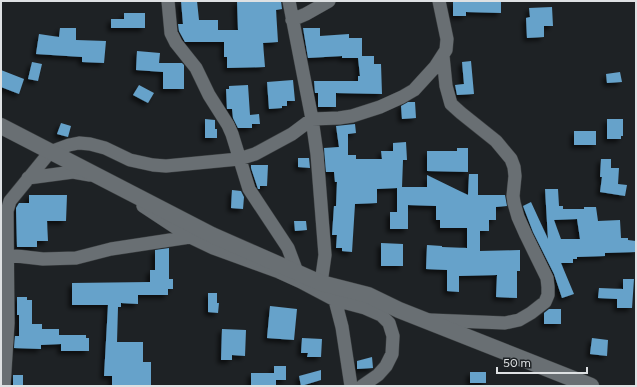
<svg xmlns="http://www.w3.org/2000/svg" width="637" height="387" viewBox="0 0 637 387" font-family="Figtree,sans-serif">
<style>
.building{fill:#66a2ca;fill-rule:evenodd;filter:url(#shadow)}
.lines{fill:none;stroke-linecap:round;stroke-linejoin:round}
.minor-casing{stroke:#3b3f41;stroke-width:14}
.tertiary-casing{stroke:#3b3f41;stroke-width:17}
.minor{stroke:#696f73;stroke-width:13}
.tertiary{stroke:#696f73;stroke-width:16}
</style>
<defs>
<filter id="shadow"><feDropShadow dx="-3.5" dy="3.5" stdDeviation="2" flood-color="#0009"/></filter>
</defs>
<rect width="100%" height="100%" fill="#1e2225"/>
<path class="building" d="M181 1H197L199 20H218V30H238L237 1H281L282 9 276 10 278 42 263 43 265 67 227 68V57H224V42H185L179 31 178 24H183Z
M453 1H501V13L466 12V16H453Z
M552 7 553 26H544V37L527 38 526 18 530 17 529 8Z
M124 13H145V28H111V19H124Z
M60 28H76V40L106 41 104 63 82 62V57L36 54 39 34 59 37Z
M303 28H320V36L349 34V38H362V56H374V64H381L382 94 336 93V107H318V93H315L314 81H358V76H360L358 58H342V56L308 58Z
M137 51 160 53 159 63H182L184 65V89H163V72L136 70Z
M471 61 474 94 457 95 455 85 464 84 462 62Z
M32 62 42 64 38 81 28 79Z
M1 70 24 79 19 94 1 87Z
M620 72 622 82 607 83 606 74Z
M293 80 295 101H287V106H282V108L269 109 267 82Z
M139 85 154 93 148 103 133 95Z
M248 85 250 115 259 114 260 124H252V128H238L233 118 232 109H227L226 89H229V86Z
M408 102H415L416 118 402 119 401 106Z
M205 119 215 120V129H217V138H205Z
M607 119H623V136H621V139H607Z
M61 123 71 126 68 137 57 134Z
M355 124 356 133 348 134V155H356V159H382L381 151H393V143L406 142 407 160H403L402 187H427V175L468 195 469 174H478V195H505L507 206 496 207V220H489V231H480V251L520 250V271H517V298L496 297 497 275 459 276V292L447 291V270L426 269 427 245 442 246V247L467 248V228H440V220H436V206L408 205V229H390V212H397V188L377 189V203L355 204 352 252 342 251V248H336L337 235H332L334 206H336L337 182H335L334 172H326L324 148 339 147 336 126Z
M574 131H596V145H574Z
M457 148H468V172L427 171V151H457Z
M298 158H309L310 168 298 167Z
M601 159H611V168H619L618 184 627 185 625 196 600 192 602 177H600Z
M251 165H268L267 186H260V189H258L251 168Z
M545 189H558L559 206H563V209H584V207H596L598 221 620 220 621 238H628V240L636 241V252L605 253V256L577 257V259H573V263H561L574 294 562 298 554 274 533 232 523 206 531 202 548 239ZM577 219 580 239H561L554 220Z
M232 190 241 191 244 197 243 209 231 208Z
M29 195H67L66 221H47L48 241H37V247H17L16 208 19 203H29Z
M294 221H306L307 230 295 231Z
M381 243 403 244V266H381Z
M169 248V279H173V289H168V295H138V304L121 303V307H118L117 342H143V362H151V386H112V376H104L108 305H72V283L150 282V270H155V250Z
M623 279H634L632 308H617V299L598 298 599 288 623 289Z
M208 293H217V303H219L218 313 208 312Z
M17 297H27V300H32V324H42V329H59V335H86V338H89V351H61V344L41 345V349L14 348 15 336H19V315H17Z
M270 306 297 309 294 340 267 338Z
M549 309H561V324H544V313Z
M222 329 246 330 245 356 232 355V360H221Z
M302 338 322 339 321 357H307L308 353H301Z
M592 338 608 340 607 356 590 354Z
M372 357 373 368 357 369V361Z
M274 366H286V380H276V386H251V373H274Z
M321 370V380L301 386 299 376Z
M470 372H486V383H470Z
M13 375H23V386H13Z"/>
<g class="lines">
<defs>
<path id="minor" d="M168 1 171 33 176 43 196 68 209 95 228 125 232 134 249 189 288 248 297 272
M289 1 312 119 317 154 325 255 321 283
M292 20 306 14 329 1
M28 178 73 172 90 175
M143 206 190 237 213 248 279 272 301 282 335 300 365 308 381 315 389 323 393 336 392 354 386 366 378 375 362 386
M1 257 8 255 43 259 76 258 111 249 190 237
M335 300 342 327 351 386
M430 320 505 323 519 320 531 313 545 302 548 295V287L547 278 526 235 518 217 514 203 513 196 515 176 514 167 511 159 496 141 461 113 451 104 446 86 443 56
M4 386 8 323 7 211 10 201 50 152 69 145 79 143 90 144 105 148 130 160 153 165 166 166 239 159 255 154 292 134 312 119 339 118 352 116 380 107 402 97 414 90 435 67 446 50 447 39 439 1"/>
<path id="tertiary" d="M1 126 212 235 321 283 368 295 399 310 591 386"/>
</defs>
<use href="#minor" class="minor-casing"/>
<use href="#tertiary" class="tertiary-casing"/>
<use href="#minor" class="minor"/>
<use href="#tertiary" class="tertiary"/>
</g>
<rect width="637" height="387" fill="none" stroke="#dee1e3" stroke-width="4"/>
<path d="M497 367v6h90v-6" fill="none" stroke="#dee1e3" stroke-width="2"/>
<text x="503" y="367" font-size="12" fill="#dee1e3" stroke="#1e2225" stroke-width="3" paint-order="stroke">50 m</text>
</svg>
